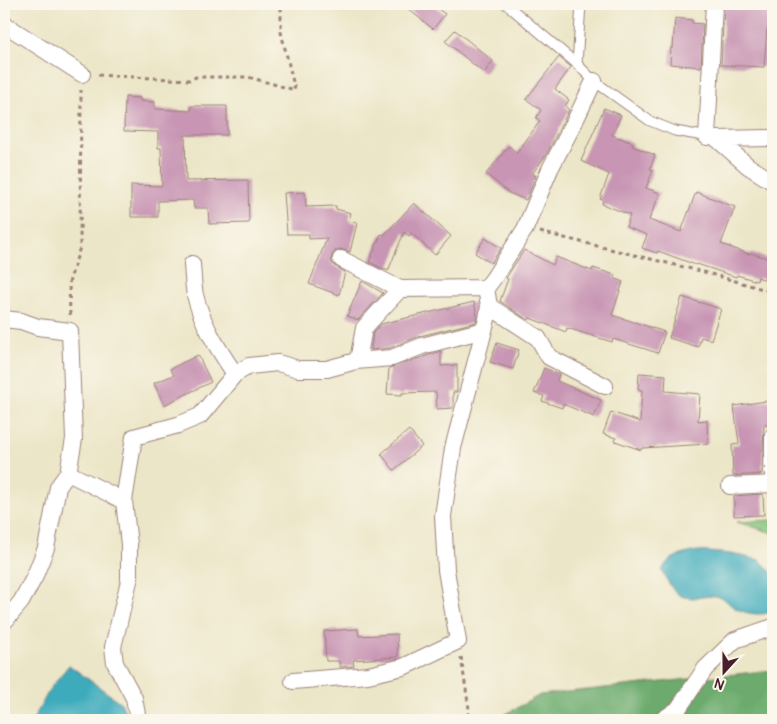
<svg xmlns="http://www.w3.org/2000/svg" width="777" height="724" viewBox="0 0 777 724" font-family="Pangolin,sans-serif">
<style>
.green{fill:#85c67e;stroke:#687254}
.forest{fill:#6cab6d;stroke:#5b654c}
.water{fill:#3eabbc;stroke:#446574}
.building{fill:#c895b4}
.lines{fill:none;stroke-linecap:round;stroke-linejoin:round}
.service-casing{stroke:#9b827a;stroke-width:11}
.minor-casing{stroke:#9b827a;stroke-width:18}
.path{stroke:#9b827a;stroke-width:3;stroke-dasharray:4 4;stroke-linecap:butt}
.service{stroke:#fff;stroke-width:9}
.minor{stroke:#fff;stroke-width:16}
</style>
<rect width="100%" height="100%" fill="#fbf7ec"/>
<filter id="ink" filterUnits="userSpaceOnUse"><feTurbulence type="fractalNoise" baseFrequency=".02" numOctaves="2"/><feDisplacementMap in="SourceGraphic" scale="10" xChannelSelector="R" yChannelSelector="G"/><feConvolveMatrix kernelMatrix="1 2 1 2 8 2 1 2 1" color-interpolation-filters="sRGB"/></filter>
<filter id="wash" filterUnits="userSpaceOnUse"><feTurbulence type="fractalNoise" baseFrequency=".0096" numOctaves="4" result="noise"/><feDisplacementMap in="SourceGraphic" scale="20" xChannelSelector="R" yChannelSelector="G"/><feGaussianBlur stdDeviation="1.12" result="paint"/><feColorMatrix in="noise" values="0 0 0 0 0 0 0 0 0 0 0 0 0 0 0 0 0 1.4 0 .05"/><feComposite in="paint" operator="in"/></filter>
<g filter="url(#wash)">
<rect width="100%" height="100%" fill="#ece6c8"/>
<path class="green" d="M773 520V533L737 522Z"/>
<path class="forest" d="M773 670V720H495L540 695Z"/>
<path class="water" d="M697 551 733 554 760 560 773 574V612C761 616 742 614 732 606 728 603 725 598 719 597 707 594 693 601 681 596 671 591 667 579 662 571 667 556 684 554 697 551Z
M69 665 121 703 129 720H33L51 687Z"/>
<g id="blocks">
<path class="building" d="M402 4H431L445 14 433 29Z
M724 4H773V29H767L764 67 721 65Z
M675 18 692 20V23L703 24 701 67 670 64 671 47 673 48Z
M455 30 493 61 484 73 445 41Z
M559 57 571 67 555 89 569 100 565 106 569 110 546 155 532 174 536 176 526 200 509 193 486 174 509 146 517 153 540 121 536 118 541 110 526 99Z
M125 97 140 98V101L155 102V109L191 111V106H227V135H185L186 181 248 180 249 223 209 224 208 208H194L193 200 158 201V217H131V185L162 186 161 148H158V132L124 131Z
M604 108 621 115 612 135 633 143 632 146 655 155 650 169 653 170 646 188 660 193 649 220 681 232 696 192 735 207 721 244 749 254 750 253 773 260V284L758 277 757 281 737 275 736 277 697 264 696 265 658 251 657 253 642 248 647 235 626 227 630 215 602 204 603 200 600 199 609 174 581 161Z
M305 192 306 207 336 206V209L351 213 349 221 357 223 350 252 340 249 335 251 332 255 331 260 333 265 345 272 339 295 309 284 327 238 309 239V234H287L284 193Z
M414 203 451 236 435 255 411 233 409 236 404 232 388 271 369 262 381 234 384 235Z
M485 238 501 248 491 263 475 253Z
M524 250 553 265 556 257 592 271 593 268 615 275 614 278 623 282 612 315 665 332 658 353 613 339 612 342 567 328 566 332 530 318 528 320 500 301 508 279 506 278Z
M362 281 383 293 358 320 347 316Z
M682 297 721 309 711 340 701 337 698 347 669 338Z
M474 302 477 316 476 322 420 336 390 348 371 350 373 333 381 324Z
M497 343 519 350 513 369 490 362Z
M441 351V366L457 365V392H453V408L437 409 436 392 402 393V395L387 394 389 368Z
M198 355 211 382 164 405 154 383 174 375 170 369Z
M544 368 559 374 557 381 601 400 594 417 563 404 562 408 542 401 544 396 534 393Z
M639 373 666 375 665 391 700 394 698 421 707 420 708 444 642 448 641 450 615 441 616 438 603 434 611 412 640 422 642 390 638 389Z
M773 400V425H764L762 474 733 476 732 445 739 444 734 406Z
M409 430 422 446 394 470 381 454Z
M763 494 764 515 734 516V496Z
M358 629 359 636 397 634 398 657 353 660 354 666 340 667 339 661H326L324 631Z"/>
</g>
</g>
<g filter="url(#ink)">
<use href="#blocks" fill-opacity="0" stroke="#9b827a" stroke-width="1"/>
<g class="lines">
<defs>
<path id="service" d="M506 4 577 64 594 81 650 121 675 131 709 137
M577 64 581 4"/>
<path id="minor" d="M4 24 82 74
M707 137 714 4
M717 139 748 166 773 182
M717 139 773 138
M341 259 400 289 486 288
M192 264C193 274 193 285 195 295 202 324 218 349 235 374
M489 306 538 338 549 357 605 386
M4 319 21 321 38 327 70 331 74 439 68 473 58 487 46 548 34 578 21 602 4 622
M356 361 392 358 422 346 484 330
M68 473 124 501 129 544V581L113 647 115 663 134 698 138 720
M773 484V436
M730 486 773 484
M124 501 134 437 178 425 200 416 235 374 249 366 278 363 298 369H327L356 361 359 355 364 328 400 289
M293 681 368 675 403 667 458 641 446 570 443 516 453 448 487 319 489 306 486 288 493 279 525 229 550 169 573 125 594 81
M662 720 678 709 705 669 735 640 773 627"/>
</defs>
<use href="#service" class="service-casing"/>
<use href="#minor" class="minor-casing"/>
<path class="path" d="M98 75 189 80 196 77H248L295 90 281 32V4
M540 232 704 272 773 292
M70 315 69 283 80 247 81 90
M461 657 469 709 467 720"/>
<use href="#service" class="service"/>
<use href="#minor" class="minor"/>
</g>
</g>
<rect width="777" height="724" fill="none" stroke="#fbf7ec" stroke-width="20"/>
<g transform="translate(724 672) rotate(201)" stroke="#fbf7ec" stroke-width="4" paint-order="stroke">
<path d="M0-4L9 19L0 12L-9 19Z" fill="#4a1f2b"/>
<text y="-8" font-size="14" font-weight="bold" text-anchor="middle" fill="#4a1f2b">N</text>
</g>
</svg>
